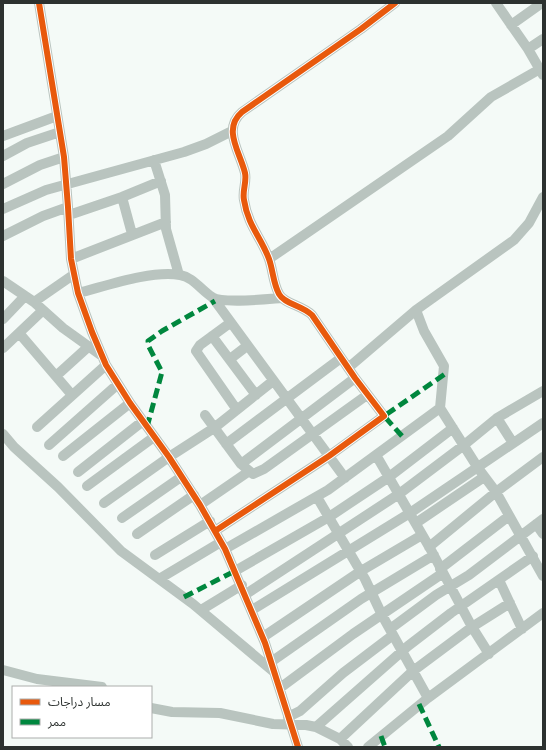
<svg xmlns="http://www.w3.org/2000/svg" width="546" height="750" viewBox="0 0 546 750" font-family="'Roboto Serif','Noto Sans Arabic',serif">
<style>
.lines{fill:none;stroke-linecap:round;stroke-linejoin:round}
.minor{stroke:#b9c4bf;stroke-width:10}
.quiet{stroke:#00873e;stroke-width:5;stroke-dasharray:10 5;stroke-linecap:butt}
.cycleway-casing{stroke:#fff;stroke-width:8}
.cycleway{stroke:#e8590c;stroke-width:6}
</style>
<rect width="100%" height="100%" fill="#f4faf7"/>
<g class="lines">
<path class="minor" d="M39 3 64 157 68 207 71 259 78 293 92 332 106 365 130 403 169 457 200 505 225 549 265 643 298 747
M496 3 528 49 543 75
M511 25 542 3
M528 49 543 39
M3 136 57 116
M3 156 27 143 60 132
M154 160 165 195 166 229 179 275
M3 184 40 165 64 157
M122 197 132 234
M3 209 46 190 184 152 206 144 232 131
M69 215 122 197 161 181
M3 236 43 216 68 207
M71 259 166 222
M269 259 448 136 491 97 540 69
M3 281 34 302 63 328 102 356
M78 293C106 286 151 270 180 275 193 277 201 290 212 297 222 304 268 299 282 298
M213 298 345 478
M34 302 73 275
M416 310 424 331 444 366 440 408 478 468 496 492 543 576
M3 319 25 296
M230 323 200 345 196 351 237 410
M19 333 72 395
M212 336 256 395
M3 348 43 310
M230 359 247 346
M348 368 416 310 514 240 529 223 543 197
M56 376 88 347
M205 415 241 464 253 474 264 469 367 395
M497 418 513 443
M37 427 106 365
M3 434 14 447 58 487 121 551 193 604 274 672
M226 444 341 358
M49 445 118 384
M376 455 431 550 472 627 489 654
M63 456 130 403
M241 464 355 378
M78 472 143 421
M87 486 154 437
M317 497 365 579 382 615 428 698
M104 503 169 457 214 428 273 381
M200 505 248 472
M122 518 181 477
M416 523 484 477
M536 524 543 534
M215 531 329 456 384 416 355 378 312 315C302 305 284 304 279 294 273 283 273 270 269 259 261 237 248 226 244 200 242 191 247 182 245 173 240 152 222 129 242 112L361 29 395 3
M137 534 194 495
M429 547 496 492 543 457
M225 549 328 490 440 408
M155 555 210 521
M440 569 509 516
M235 571 329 517 389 477 453 428
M159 579 221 542
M499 580 522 629
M246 594 399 494 464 445 497 418 543 391
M201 610 242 585
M252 610 410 513 543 423
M390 629 436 595 469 575 543 519
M263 637 361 571 422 535
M271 662 361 599 434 555
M3 670 37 679 102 687
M280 688 353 634 443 573
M151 708 172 712 220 713 273 724 306 725 316 727 340 739 413 671 472 627 510 603
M288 717 300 711 343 673 393 635
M316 727 408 646 451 613 533 556
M340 739 348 747
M368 747 428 698 543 613"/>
<path class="quiet" d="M147 427 162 372 149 347 148 341 162 331 215 301
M402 436 384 416 445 374
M184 597 235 571
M419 704 439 747
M381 736 385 747"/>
<defs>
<path id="cycleway" d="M39 3 64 157 68 207 71 259 78 293 92 332 106 365 130 403 169 457 200 505 225 549 265 643 298 747
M215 531 329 456 384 416 355 378 312 315C302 305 284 304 279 294 273 283 273 270 269 259 261 237 248 226 244 200 242 191 247 182 245 173 240 152 222 129 242 112L361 29 395 3"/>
</defs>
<use href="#cycleway" class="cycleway-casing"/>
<use href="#cycleway" class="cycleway"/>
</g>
<rect width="546" height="750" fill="none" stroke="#2c312f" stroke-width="8"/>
<rect x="12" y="686" width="140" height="52" fill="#ffffff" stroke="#abadac"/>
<rect x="20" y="699" width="20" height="6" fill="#e8590c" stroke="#abadac"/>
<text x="48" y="706" font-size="12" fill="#2c312f">مسار دراجات</text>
<rect x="20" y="719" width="20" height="6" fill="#00873e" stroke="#abadac"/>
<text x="48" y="726" font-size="12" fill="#2c312f">ممر</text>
</svg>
